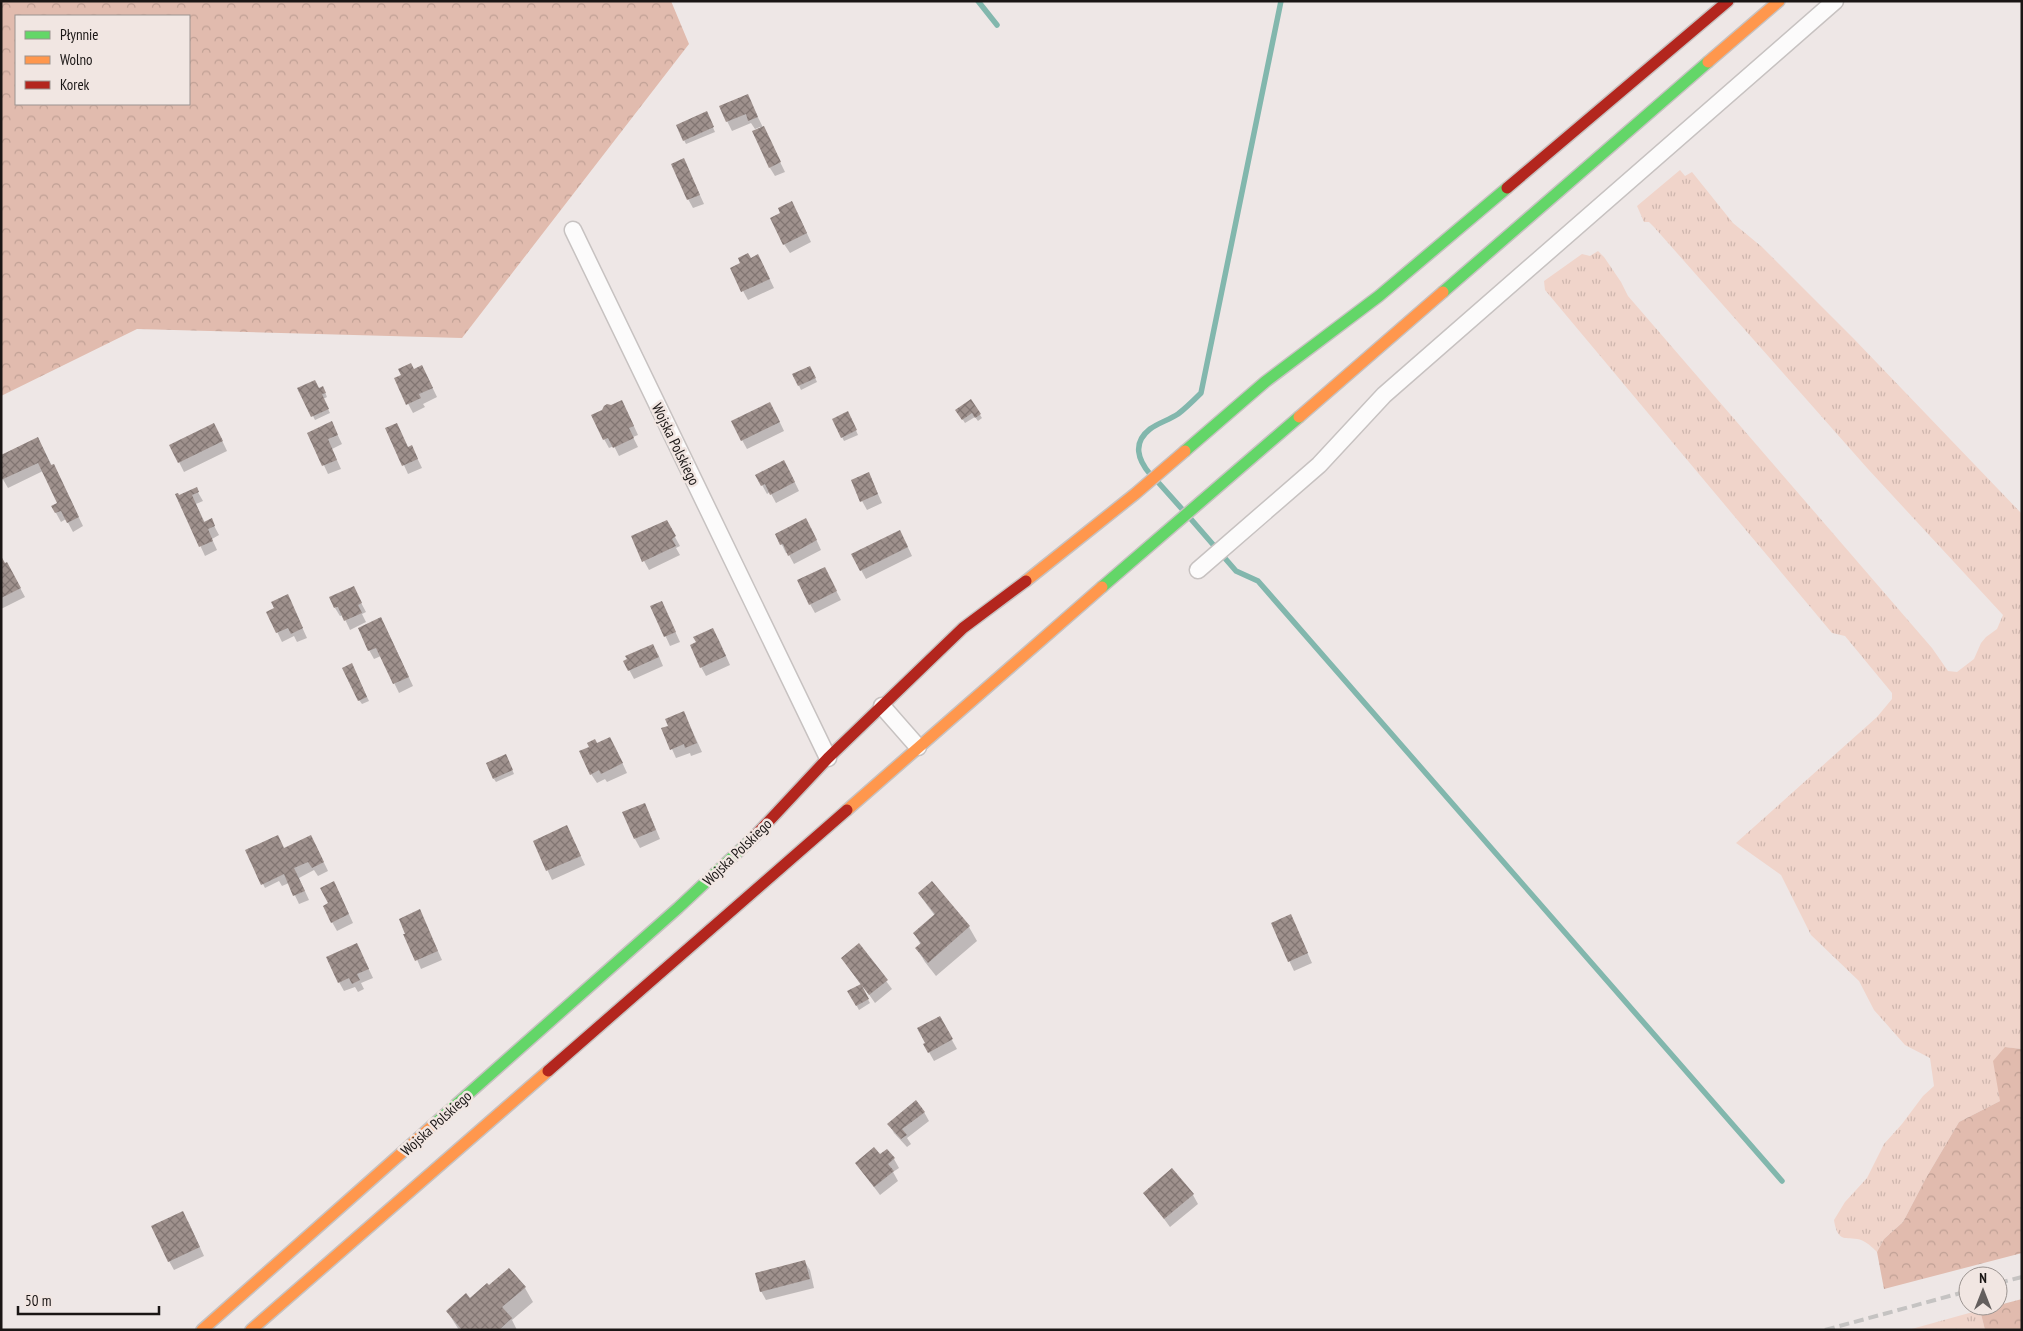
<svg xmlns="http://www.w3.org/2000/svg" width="2023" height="1331" viewBox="0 0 2023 1331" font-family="'PT Sans Narrow',sans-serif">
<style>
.grass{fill:url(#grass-tufts)}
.forest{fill:url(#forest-crowns);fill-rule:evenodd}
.shadow{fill:#0003}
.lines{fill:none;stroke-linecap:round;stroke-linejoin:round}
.stream{stroke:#82b7ad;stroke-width:5.5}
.building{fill:url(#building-cross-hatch)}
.street-casing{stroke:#c7c2c1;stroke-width:19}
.fast-casing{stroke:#c7c2c1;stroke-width:14}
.slow-casing{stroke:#c7c2c1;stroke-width:14}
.jam-casing{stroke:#c7c2c1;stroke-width:14}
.street{stroke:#fcfbfb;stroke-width:16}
.fast{stroke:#63d668;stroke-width:11}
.slow{stroke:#ff974d;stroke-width:11}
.jam{stroke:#b3261e;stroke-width:11}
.rail{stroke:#c5c3c2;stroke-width:4;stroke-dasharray:10 5;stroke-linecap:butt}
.labels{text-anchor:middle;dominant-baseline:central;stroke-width:5;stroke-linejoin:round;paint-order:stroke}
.street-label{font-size:15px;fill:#1a1615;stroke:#f1e6e2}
</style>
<defs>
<pattern id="grass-tufts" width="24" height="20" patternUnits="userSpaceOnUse" patternTransform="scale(1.25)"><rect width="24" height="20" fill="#f0d4ca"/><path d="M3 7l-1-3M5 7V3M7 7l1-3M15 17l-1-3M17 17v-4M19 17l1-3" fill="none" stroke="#cdb5ad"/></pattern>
<pattern id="forest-crowns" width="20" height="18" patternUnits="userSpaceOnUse" patternTransform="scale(1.25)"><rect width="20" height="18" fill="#e1bbae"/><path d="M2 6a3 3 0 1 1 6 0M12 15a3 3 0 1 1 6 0" fill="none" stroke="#c0a095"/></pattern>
<pattern id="building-cross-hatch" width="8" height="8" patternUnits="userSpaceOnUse" patternTransform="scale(1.25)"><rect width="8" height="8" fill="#9f918d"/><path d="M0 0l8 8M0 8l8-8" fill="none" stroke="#817572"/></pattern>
</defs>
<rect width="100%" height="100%" fill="#eee7e6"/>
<path class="grass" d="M1680 170 1685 176 1692 172 1733 223 1762 247 1854 339 2022 514V1049L2005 1047 2000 1101 1959 1122 1926 1178 1903 1222 1884 1239 1877 1252C1874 1249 1869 1244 1865 1242 1851 1233 1838 1248 1834 1220L1845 1202 1867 1178 1884 1144 1902 1124 1923 1096 1934 1086 1930 1058 1905 1045 1874 1010 1859 981 1811 935 1781 875 1736 843 1877 717 1892 699V693L1845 636 1832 633 1545 290 1544 281 1582 254 1590 256 1598 251 1604 257 1621 282 1628 296 1932 648 1948 671 1957 672 1974 659 1981 643 1986 637 1997 629 2003 615 1868 469 1654 227 1649 222H1644L1637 206Z
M1980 1310 1985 1330H1908Z"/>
<path class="forest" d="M1 1H671L689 44 462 338 137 329 1 396ZM16 16H189V104H16Z
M2005 1047 2022 1049V1253L1884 1289 1877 1252 1884 1239 1903 1222 1926 1178 1959 1122 2000 1101 1993 1061Z
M2022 1299V1330H1985L1980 1310Z"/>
<path class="shadow" d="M747 95 785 172 775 176 770 168 760 127 755 129 751 123 732 131 720 107Z
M708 117 715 132 686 144 684 140Z
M684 160 704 204 693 208 688 199Z
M797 212 811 242 790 253 784 244Z
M750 260 763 265 774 288 748 300 743 291Z
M422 366 437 397 423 404 425 407 413 413 395 379Z
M812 371 817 382 801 390 794 375Z
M299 389 319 390 325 392 327 397 323 399 330 413 315 420Z
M971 401 982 418 978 421 975 417 965 423 957 411Z
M627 411 638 435 633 437 638 447 619 456 614 446 609 448 604 439Z
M775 412 784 431 747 449 742 440Z
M850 417 858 435 844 441 842 437Z
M332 423 342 444 332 449 341 469 328 474 309 433Z
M397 424 408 448 412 447 422 468 408 474 387 428Z
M219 434 227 451 184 472 171 446Z
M43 448 52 466 58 474 83 526 73 532 66 519 61 522 56 513 53 506 59 503 43 471 8 488 1 476Z
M789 470 799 491 776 503 770 492 767 494 762 485Z
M873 483 882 503 867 510 862 501Z
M196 489 203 501 196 504 205 523 211 520 219 535 212 539 217 550 205 556 177 495 178 497Z
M666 521 680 546 676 548 680 555 649 570 644 561Z
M811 528 821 550 794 564 788 553H786L777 535Z
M905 541 912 556 866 579 861 570Z
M1 559 12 573 25 597 1 609Z
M829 577 841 600 815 613 810 604Z
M358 597 366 612 362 614 366 622 350 630 343 615 340 616 335 608Z
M662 602 680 642 670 646 652 606Z
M292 605 307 638 297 642 294 636 282 642 268 613Z
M386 628 413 686 399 693 381 656 374 659 369 650Z
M718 638 730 665 706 676 701 667Z
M658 654 663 666 634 679 625 662Z
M354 669 369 701 362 704 359 700Z
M684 713 702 752 691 756 690 753 676 758 663 729 670 726Z
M597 744 615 747 627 773 607 782 605 779 597 783 591 774Z
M508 760 514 774 496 782 494 779Z
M649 813 660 839 640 848 635 839Z
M567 827 585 865 552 880 534 841Z
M316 846 328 871 318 876 314 870 299 878 309 900 299 904 289 883 282 886 279 881 265 888 263 884 284 850Z
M931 883 969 927 977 941 936 976 925 962 917 949 921 945 914 933 935 916 919 894Z
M339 892 353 923 337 931 332 922Z
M420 911 442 960 421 969 400 919Z
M1272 924 1295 925 1312 963 1294 971Z
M357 944 373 978 361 983 364 989 358 992 355 987 344 991 339 982Z
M859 945 892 989 875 1003 863 986 861 987 870 1003 859 1010 849 992 861 985 842 958Z
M939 1017 957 1049 934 1061 925 1045Z
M924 1112 929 1121 907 1138 911 1144 907 1147 894 1133 889 1124Z
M880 1156 894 1159 899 1168 893 1172 898 1181 880 1195 856 1163Z
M1145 1193 1193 1195 1198 1204 1170 1227Z
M188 1221 204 1256 174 1270 169 1261Z
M804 1261 810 1270 814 1288 766 1300 761 1291Z
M489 1287 525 1288 533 1302 512 1320 517 1330H459L447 1311Z"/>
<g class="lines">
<path class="stream" d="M978 1 997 25
M1150 474C1138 460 1132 443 1150 429 1158 423 1169 420 1178 414 1186 408 1194 400 1201 393L1281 1
M1157 481 1182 509
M1190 518 1236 571 1258 581 1782 1181"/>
</g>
<path class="building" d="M748 94 758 117 748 121 746 114 726 122 719 106Z
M707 111 714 127 683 141 676 125Z
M764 126 781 162 769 168 752 131Z
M684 158 700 195 687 200 671 164Z
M792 201 807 233 783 245 770 218 780 213 778 208Z
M748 253 751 258 758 254 770 279 741 292 730 268 740 263 738 258Z
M411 363 414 369 422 365 433 388 419 394 421 398 406 405 394 378 401 375 398 369Z
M810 366 816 378 798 386 792 374Z
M315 380 319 388 323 386 326 393 322 394 329 409 311 417 297 388Z
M971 399 981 414 975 418 972 413 962 420 955 410Z
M622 400 634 426 629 428 634 438 613 448 608 438 603 440 591 415 602 410 604 406 607 404 611 405Z
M770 402 780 422 741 441 731 421Z
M848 411 857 430 841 438 832 419Z
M332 421 338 435 328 439 337 460 322 466 307 433Z
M214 423 223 441 178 463 169 445Z
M397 423 408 447 412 445 418 459 402 466 385 428Z
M38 437 51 465 54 464 79 517 67 523 61 511 55 513 51 506 57 503 38 463 1 480V455Z
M784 460 795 482 770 495 765 484 761 486 755 475Z
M869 472 878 494 860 502 851 480Z
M197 487 199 492 192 495 204 522 212 518 215 526 208 529 213 541 199 547 175 494 178 493 179 495Z
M806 518 817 540 788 556 783 544 780 545 775 534Z
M667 520 676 536 672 539 676 546 642 562 631 536Z
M900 530 908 547 860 571 851 554Z
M1 556 5 563 7 562 21 588 1 598Z
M825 567 837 591 809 605 797 580Z
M354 586 362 603 358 605 362 613 344 621 338 607 334 608 329 597Z
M288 594 303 628 291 634 288 628 276 633 266 612 274 608 271 602Z
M662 601 676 632 664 637 650 606Z
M381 617 409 677 393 684 376 648 368 651 358 628Z
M713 628 726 656 700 668 690 645 696 642 693 637Z
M653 644 659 657 628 671 623 661 627 659 625 656Z
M352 663 367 697 358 701 342 668Z
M684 711 697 743 685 748 684 744 670 750 661 728 668 726 665 719Z
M610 737 623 763 601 774 599 770 590 775 579 751 589 747 587 743 595 739 597 743Z
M506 754 513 770 493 779 486 763Z
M645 803 656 830 634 839 622 812Z
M567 825 581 856 546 871 533 841Z
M278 835 284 848 311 835 324 862 312 868 308 862 294 868 305 891 293 896 284 874 261 885 245 850Z
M334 881 349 914 331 923 323 906 328 903 320 888Z
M932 881 970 926 928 963 915 948 921 943 913 933 935 914 918 893Z
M420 909 438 951 415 961 403 934H405L399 919Z
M1291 914 1308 953 1288 962 1271 923Z
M357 943 369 969 357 974 360 980 352 984 349 978 338 983 326 957Z
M859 943 888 980 869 995 841 958Z
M861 984 869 999 856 1006 847 991Z
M940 1016 953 1039 928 1053 923 1044 925 1043 917 1028Z
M916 1100 925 1112 902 1129 907 1135 901 1139 887 1124Z
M874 1147 880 1154 887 1149 895 1158 888 1164 894 1171 874 1187 855 1163Z
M1172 1168 1194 1194 1164 1219 1143 1193Z
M183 1211 200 1247 168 1262 151 1226Z
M805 1260 810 1279 760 1292 755 1273Z
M509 1268 526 1287 502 1307 512 1318 499 1330H462L446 1311 466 1293 470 1298 487 1283 489 1285Z"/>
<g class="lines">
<defs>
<path id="street" d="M573 230 828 758
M1198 570 1319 465 1384 395 1835 1
M882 706 918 747"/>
<path id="fast" d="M1443 292 1708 62
M1185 451 1265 382 1379 296 1507 188
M1102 587 1299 417
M432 1126 678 908 754 837"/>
<path id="slow" d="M1708 62 1779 1
M1299 417 1443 292
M1026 581 1135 494 1185 451
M847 810 1102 587
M202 1330 432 1126
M251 1330 548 1071"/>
<path id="jam" d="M1507 188 1728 1
M754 837 828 758 963 628 1026 581
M548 1071 847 810"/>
</defs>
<use href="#street" class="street-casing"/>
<use href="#fast" class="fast-casing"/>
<use href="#slow" class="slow-casing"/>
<use href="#jam" class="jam-casing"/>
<use href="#street" class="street"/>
<use href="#fast" class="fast"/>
<use href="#slow" class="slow"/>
<use href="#jam" class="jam"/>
<path class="rail" d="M1998 1283 2022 1277
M1825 1330 1968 1291"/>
</g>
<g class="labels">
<g class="street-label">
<text transform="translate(676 444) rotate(64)">Wojska Polskiego</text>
<text transform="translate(737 852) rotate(-44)">Wojska Polskiego</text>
<text transform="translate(436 1123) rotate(-42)">Wojska Polskiego</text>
</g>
</g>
<rect width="2023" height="1331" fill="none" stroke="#1a1615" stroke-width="5"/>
<rect x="15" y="15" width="175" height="90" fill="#f1e6e2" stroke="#9b9390"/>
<rect x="25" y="31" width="25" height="8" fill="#63d668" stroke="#9b9390"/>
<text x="60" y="40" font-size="15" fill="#1a1615">Płynnie</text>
<rect x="25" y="56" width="25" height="8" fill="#ff974d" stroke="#9b9390"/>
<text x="60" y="65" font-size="15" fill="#1a1615">Wolno</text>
<rect x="25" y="81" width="25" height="8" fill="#b3261e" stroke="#9b9390"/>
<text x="60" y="90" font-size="15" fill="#1a1615">Korek</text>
<g transform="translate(1983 1291)"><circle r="24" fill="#f1e6e2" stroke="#9b9390"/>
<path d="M0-4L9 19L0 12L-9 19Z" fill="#645f5e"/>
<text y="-8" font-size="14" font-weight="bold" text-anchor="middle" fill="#1a1615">N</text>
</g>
<path d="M18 1306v8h141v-8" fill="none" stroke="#1a1615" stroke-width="2.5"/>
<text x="25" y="1306" font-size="15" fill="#1a1615" stroke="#f1e6e2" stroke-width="4" paint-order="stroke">50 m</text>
</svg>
